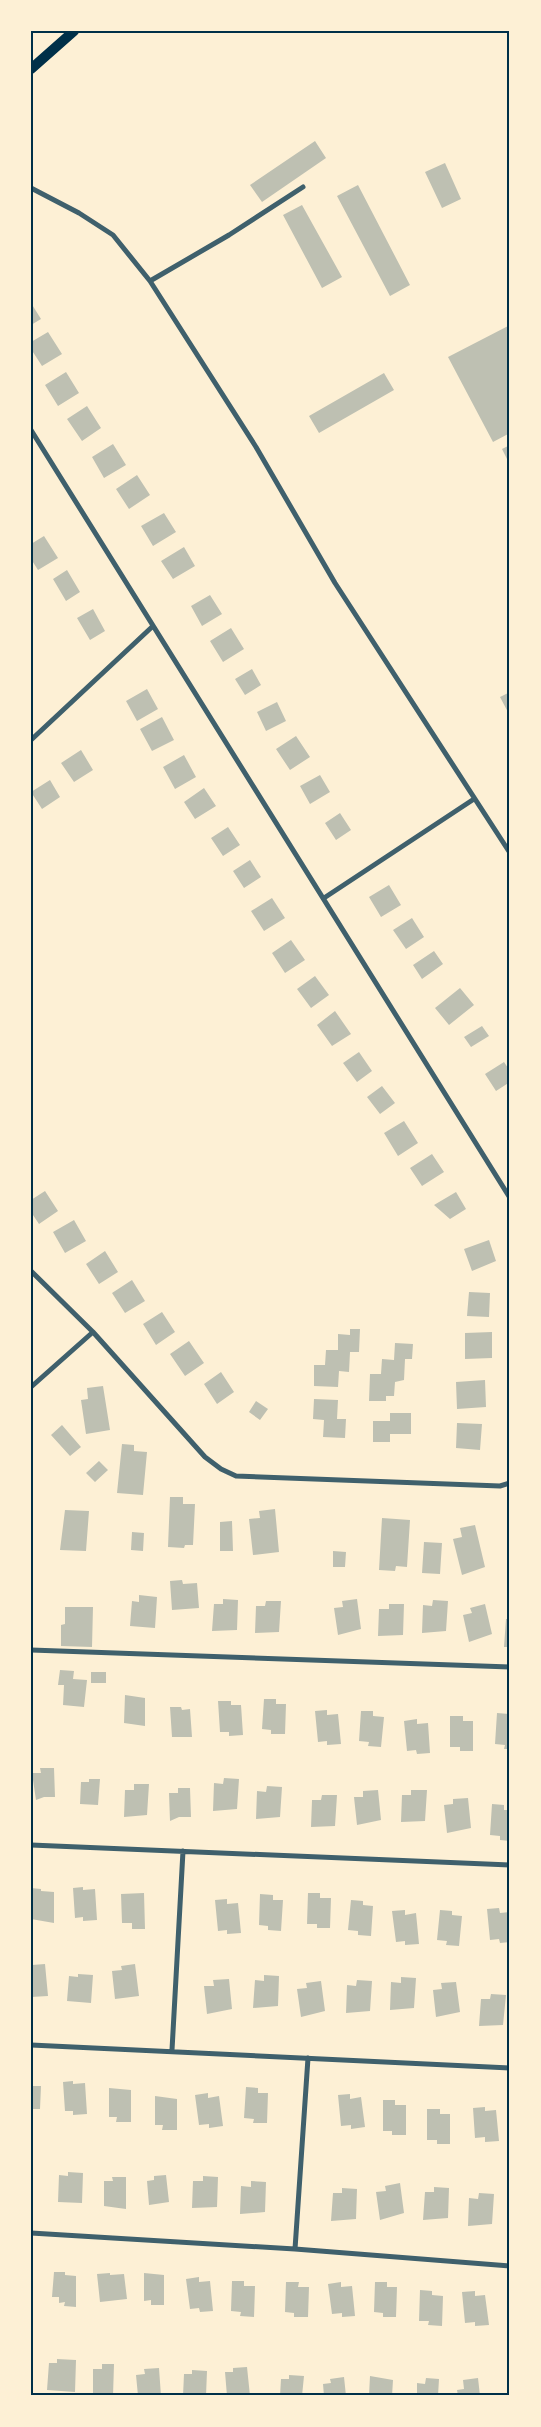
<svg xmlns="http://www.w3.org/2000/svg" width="541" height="2427" viewBox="0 0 541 2427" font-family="'Fira Sans',sans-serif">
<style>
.building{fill:#bec0b2}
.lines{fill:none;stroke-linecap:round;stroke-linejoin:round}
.minor{stroke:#3f606c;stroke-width:5}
.secondary{stroke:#003049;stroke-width:10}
.neatline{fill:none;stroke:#003049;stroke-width:2}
</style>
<rect width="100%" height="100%" fill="#fdf0d5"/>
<path class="building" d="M315 141 326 158 262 202 250 185Z
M445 163 461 199 442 208 425 172Z
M358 185 410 285 390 296 337 196Z
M302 205 342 277 322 288 283 215Z
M31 303 41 319 31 325Z
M510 325V433L493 442 448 357Z
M48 332 62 354 42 366 31 349V342Z
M66 372 79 393 58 406 45 385Z
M384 373 394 390 319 433 309 416Z
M87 406 101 428 82 441 67 419Z
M113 444 126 465 104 478 92 457Z
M510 445V465L502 449Z
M137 475 150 495 129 509 116 489Z
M164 513 176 532 153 546 141 526Z
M44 536 58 558 38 570 31 559V544Z
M184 547 195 566 173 579 161 561Z
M67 570 80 592 66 601 53 579Z
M210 595 222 614 202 626 191 606Z
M93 609 105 631 90 640 77 618Z
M231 628 244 649 223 662 210 641Z
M252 669 261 685 245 695 235 679Z
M147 689 158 709 137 721 126 701Z
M510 692V716L500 697Z
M277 702 286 721 266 731 257 712Z
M162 717 174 740 152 751 140 729Z
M296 736 310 757 290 770 276 749Z
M81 750 93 770 74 782 61 763Z
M184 755 196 777 175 789 163 767Z
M320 775 330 792 310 804 300 786Z
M50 780 60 797 42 809 31 792Z
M204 788 216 806 195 819 184 802Z
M340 813 351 830 336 840 325 823Z
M228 827 240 845 223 856 211 838Z
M250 860 261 877 244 888 233 871Z
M389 885 401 905 381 917 369 897Z
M272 898 285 918 264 931 251 911Z
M412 918 424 937 406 949 393 930Z
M291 940 305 960 285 973 272 953Z
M434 951 443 964 422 979 413 965Z
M315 976 329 995 311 1008 297 989Z
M460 988 474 1005 449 1025 435 1008Z
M335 1011 351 1034 332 1046 317 1025Z
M482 1026 489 1036 471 1047 464 1037Z
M359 1052 372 1071 357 1082 343 1063Z
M504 1062 510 1071V1082L496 1091 485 1074Z
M382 1086 395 1103 380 1114 367 1097Z
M404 1121 418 1143 398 1156 384 1133Z
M432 1154 444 1172 422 1186 410 1168Z
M45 1191 58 1211 39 1224 31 1212V1200Z
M456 1192 466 1209 450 1219 434 1205Z
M74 1220 86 1241 65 1253 53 1232Z
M489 1240 496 1261 472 1271 464 1249Z
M105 1251 118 1272 99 1284 86 1264Z
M132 1280 145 1301 125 1313 112 1293Z
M469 1292 490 1293 489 1317 467 1316Z
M162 1312 175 1332 156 1345 143 1324Z
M350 1329H360L359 1352H350L349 1372 339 1371 338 1387 314 1386V1365H325L326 1350H338V1334L350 1335Z
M492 1332V1358L465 1359V1333Z
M189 1341 204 1363 185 1376 170 1354Z
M395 1343 413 1344 412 1359H405L404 1380 395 1382 394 1396H386V1401H369L370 1374H381L382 1359 394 1360Z
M221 1372 234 1392 217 1404 204 1384Z
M485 1380 486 1407 457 1409 456 1382Z
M103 1386 110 1430 86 1434 81 1400 88 1399 87 1388Z
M314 1399 338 1400 337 1419H346L345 1438 323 1437 324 1420 313 1419Z
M256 1401 268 1409 260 1420 249 1412Z
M390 1413H411V1434H390V1442H373V1421H390Z
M457 1423 482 1424 480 1450 456 1448Z
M62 1425 81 1447 70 1456 51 1435Z
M122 1444 134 1445V1451L147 1452 143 1495 117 1493Z
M99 1461 108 1470 95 1482 86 1473Z
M170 1497H183V1504H195L193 1545H185L184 1548 168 1547Z
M275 1509 279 1552 253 1555 249 1519 260 1518 259 1511Z
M65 1510 89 1511 86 1551 60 1550Z
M382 1518 410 1520 407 1567 396 1566 395 1571 379 1570Z
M232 1521 233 1551H220V1522Z
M475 1525 485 1567 462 1575 453 1539 462 1537 460 1528Z
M132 1532 144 1533 143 1551 131 1550Z
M424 1542 442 1543 440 1574 422 1573Z
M333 1551 346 1552 345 1567H333Z
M182 1580 183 1584 197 1583 199 1608 172 1610 170 1581Z
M139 1595 157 1597 155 1628 130 1626 132 1601 139 1602Z
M223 1599 238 1600 237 1630 212 1631 214 1604H223Z
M357 1599 361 1629 338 1635 334 1608 343 1607 342 1601Z
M433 1600 448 1601 446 1631 422 1633 423 1605 432 1606Z
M266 1601H281L279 1632 255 1633 256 1606H265Z
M389 1604H404L403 1635 378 1636 379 1609H389Z
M485 1604 492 1634 469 1642 463 1615 472 1613 470 1608Z
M65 1607H93L92 1647 61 1646V1625L65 1624Z
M506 1619H510V1647H504Z
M60 1670 74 1671 73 1679 87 1680 84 1707 63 1705 64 1685H58Z
M91 1672H106V1683H91Z
M125 1695 145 1698V1726L124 1723Z
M264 1699H276V1704H286L285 1734H271V1730L262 1729Z
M218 1701H231V1705H241L243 1735 229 1736V1732H220Z
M170 1707H181L182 1710 190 1709 192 1737H172Z
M327 1710V1715L338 1714 341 1744 327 1745V1741L318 1742 315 1711Z
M361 1711H373V1716L384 1717 381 1747 368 1746 369 1742 359 1741Z
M497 1713 509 1714 510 1749H504L505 1745 495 1744Z
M450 1716H463V1721H473V1751H460V1747H450Z
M417 1719V1724L428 1723 430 1753 417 1754 416 1750 407 1751 404 1721Z
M40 1768H54L55 1797H44L36 1800 32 1773H41Z
M224 1778 239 1779 237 1809 213 1811 214 1783 223 1784Z
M89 1779H100L98 1805 80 1804 81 1782H89Z
M134 1784H149L147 1815 124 1817 125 1790H134Z
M267 1786 282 1787 280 1817 256 1819 257 1791 266 1792Z
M178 1788H190L191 1817H179L170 1821 169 1793H178Z
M378 1790 381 1820 357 1825 354 1797H363V1791Z
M411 1790H427L425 1821 401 1822 402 1795H411Z
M322 1795H337L335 1826 311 1827 312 1800H321Z
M468 1798 471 1828 447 1833 444 1805 453 1804V1799Z
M492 1804 504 1805V1810H510V1841L500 1840V1836L490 1835Z
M83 1887V1890L95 1889 97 1920 83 1921V1917L75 1918 73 1888Z
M31 1888 41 1889V1891L54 1892V1923L31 1919Z
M144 1893 145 1929H132V1923H122L121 1894Z
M308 1893H320V1898H331L330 1928H317V1924H307Z
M260 1894 273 1895V1900H283L281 1931 268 1930V1926L259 1925Z
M227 1899V1904L238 1903 241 1933 227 1934V1930L218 1931 215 1900Z
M351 1900 363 1901V1905L373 1906 371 1936 358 1935V1931L348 1930Z
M499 1908 500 1913 510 1912V1942L500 1943 499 1939 490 1940 487 1909Z
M405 1910V1915L416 1913 419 1944 405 1945V1941L396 1942 392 1911Z
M440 1910 452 1911V1915L462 1916 459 1946 446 1945 447 1941 437 1940Z
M45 1964 48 1996 31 1997 32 1965Z
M135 1964 139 1996 115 1999 112 1971 122 1970 121 1966Z
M78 1974 93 1975 91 2003 67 2001 69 1976 78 1977Z
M264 1975 279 1976 278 2006 253 2008 255 1980 264 1981Z
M401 1977 416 1978 414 2008 390 2010 391 1982 401 1983Z
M229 1979 232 2009 207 2014 204 1986H214L213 1980Z
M357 1980 372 1981 370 2011 346 2013 347 1985 356 1986Z
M321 1981 325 2011 301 2017 297 1989 307 1988 306 1983Z
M456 1982 460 2012 436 2017 433 1990 442 1989 441 1983Z
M491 1994 506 1995 503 2025 479 2026 481 1999H490Z
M73 2081V2084L85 2083 87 2114 73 2115V2111H65L63 2082Z
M31 2086H41L40 2109H31Z
M246 2087 258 2088V2093H268L267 2123H253L254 2119 244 2118Z
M109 2088 131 2090V2122H116L117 2117H109Z
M208 2093V2098L219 2096 223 2126 209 2128V2124L199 2125 195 2095Z
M350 2094V2099L361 2097 365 2127 351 2129V2125L341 2126 338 2095Z
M155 2096 177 2099V2130H162L163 2125H155Z
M383 2100H395V2105H406V2135H392V2131H383Z
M485 2107V2111L496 2110 499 2141 485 2142V2137L475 2138 473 2108Z
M427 2109H440V2114H450V2144H437V2140H427Z
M68 2172 83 2173 82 2203 58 2202 59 2175 68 2176Z
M166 2175 169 2202 149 2205 147 2181 154 2180V2176Z
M203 2176 218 2177 217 2207 192 2208 193 2181H203Z
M112 2177H126V2209L104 2206V2181H113Z
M251 2181 266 2182 265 2212 240 2214 241 2186 251 2187Z
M400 2183 404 2213 380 2220 376 2192 386 2191 385 2186Z
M434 2187 449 2188 448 2218 423 2220 425 2192H434Z
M342 2188 357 2189 356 2219 331 2221 333 2193H342Z
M479 2193 494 2194 492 2224 468 2226 469 2198 478 2199Z
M54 2272H65V2275L76 2276V2307L64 2306 65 2302 59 2303V2297H52Z
M110 2273V2275L124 2274 127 2299 100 2302 97 2274Z
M144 2273 164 2275V2305H151V2300L144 2301Z
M199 2277V2282L210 2281 213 2311 200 2312 199 2308 190 2309 186 2279Z
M232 2281H244V2286H255L254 2317 240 2316 241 2312 231 2311Z
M286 2282H299L298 2287H309L308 2317H294V2313L285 2312Z
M341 2282V2287L352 2286 355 2316 342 2317V2313L332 2314 328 2284Z
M375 2282H387V2287H397L396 2317H383V2313L374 2312Z
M420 2290 432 2291V2295L443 2296 442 2326 428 2325 429 2321H419Z
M475 2291V2296L485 2295 489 2325 475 2326V2322L465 2323 462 2292Z
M57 2359 76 2360 75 2392 47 2390 49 2363H57Z
M102 2364H114L113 2396H93V2369H102Z
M247 2367 250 2396H227L225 2372H233V2368Z
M159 2368 161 2396H138L136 2375 145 2374 144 2369Z
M192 2370 207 2371 206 2396H183L184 2374H192Z
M289 2375 304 2376 302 2396H280L281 2379H289Z
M370 2376 393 2380 392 2396H369Z
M344 2377 346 2396H324L323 2384 331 2383 330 2379Z
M426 2378 439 2379 438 2396H417V2383L425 2384Z
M478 2378 480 2396H458L457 2390 464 2389 463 2380Z"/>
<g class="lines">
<path class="minor" d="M31 188 79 213 113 235 150 281 256 447 335 583 510 853
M150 281 229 235 303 187
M31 430 510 1198
M31 740 153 626
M324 898 474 799
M31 1271 93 1332 205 1457 221 1469 236 1476 500 1486 510 1483
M31 1387 93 1332
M31 1650 510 1667
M31 1845 510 1865
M31 2045 510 2068
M172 2050 183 1851
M31 2233 295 2249 308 2058
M295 2249 510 2266"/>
<path class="secondary" d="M31 69 74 31"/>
</g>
<rect width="541" height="2427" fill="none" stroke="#fdf0d5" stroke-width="65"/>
<rect x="32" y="32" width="476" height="2362" class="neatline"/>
</svg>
